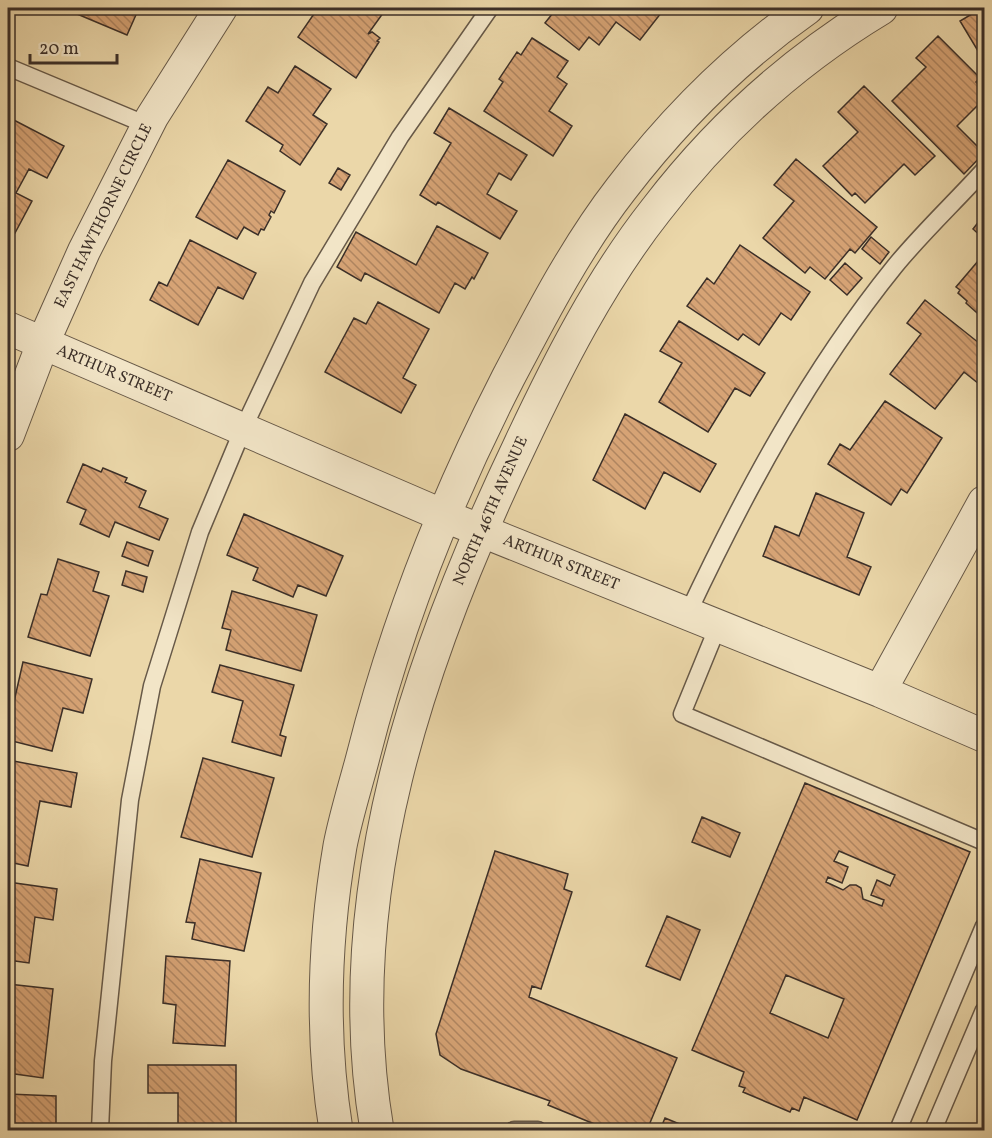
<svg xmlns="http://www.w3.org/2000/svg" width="992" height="1138" viewBox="0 0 992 1138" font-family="Vollkorn,serif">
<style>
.building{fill:url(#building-back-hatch);stroke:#3b2f28;stroke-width:1.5;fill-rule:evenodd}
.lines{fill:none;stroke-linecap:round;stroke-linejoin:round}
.service-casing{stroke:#675948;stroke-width:19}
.minor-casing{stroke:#675948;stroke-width:34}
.tertiary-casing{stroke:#675948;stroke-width:35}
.service{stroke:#f2e5c7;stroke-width:16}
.minor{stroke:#f2e5c7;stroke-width:32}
.tertiary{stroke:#f2e5c7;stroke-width:33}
.labels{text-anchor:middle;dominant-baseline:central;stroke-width:4.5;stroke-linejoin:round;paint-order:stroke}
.street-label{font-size:16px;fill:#3b2f28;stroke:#f2e5c7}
</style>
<defs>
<pattern id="building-back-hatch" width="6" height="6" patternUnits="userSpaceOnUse" patternTransform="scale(1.5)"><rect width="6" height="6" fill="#d6a375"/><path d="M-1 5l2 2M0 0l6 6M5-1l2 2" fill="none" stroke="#af8560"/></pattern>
</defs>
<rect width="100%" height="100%" fill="#ebd7a9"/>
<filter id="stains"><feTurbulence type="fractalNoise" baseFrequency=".00333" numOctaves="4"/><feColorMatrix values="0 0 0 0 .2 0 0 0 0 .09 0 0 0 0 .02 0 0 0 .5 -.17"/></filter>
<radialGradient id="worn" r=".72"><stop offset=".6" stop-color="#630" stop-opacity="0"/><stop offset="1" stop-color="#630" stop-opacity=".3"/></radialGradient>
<path class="building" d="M71 8H139L127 35 70 11Z
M318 8 386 9 368 34 372 32 380 38 377 41 379 42 356 78 298 37Z
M557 8H665L640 40 616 22 599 45 589 37 579 50 545 23Z
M982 8H984V61L960 21Z
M938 36 980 78 976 82 984 90V99L957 126 984 153 964 174 892 101 926 67 916 58Z
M532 38 568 61 557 77 567 84 549 111 572 126 553 156 484 111 503 82 499 79 517 52 521 55Z
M295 66 331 89 313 115 327 124 300 165 280 151 283 145 246 121 268 87 278 93Z
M864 86 935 156 915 175 904 164 865 203 855 193 852 196 823 166 858 132 838 112Z
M449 108 527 155 511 180 499 173 487 194 517 211 500 239 438 202 436 205 420 195 451 143 434 133Z
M8 117 64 146 47 178 29 169 16 193 32 201 15 233 8 229Z
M796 159 877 227 855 253 850 249 825 279 810 267 805 273 763 238 794 201 774 185Z
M228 160 285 191 274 213 271 211 269 215 271 217 264 230 261 229 258 235 244 227 237 239 196 217Z
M338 168 350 175 341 190 329 183Z
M984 215V239L973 229Z
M437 226 488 253 474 279 472 277 465 289 455 283 439 313 365 273 361 281 337 267 356 232 416 265Z
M871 237 889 252 880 264 862 249Z
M190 240 256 273 243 299 218 287 198 325 150 300 159 282 167 286Z
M740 245 810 292 791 320 781 313 759 345 743 334 738 340 687 306 707 278 714 284Z
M984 254V319L966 303 967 301 958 293 960 290 956 287Z
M845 263 862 278 847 295 830 280Z
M925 300 984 347V388L964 372 935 409 890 374 921 334 907 323Z
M378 302 429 329 403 378 416 385 401 413 325 372 354 318 366 324Z
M679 321 765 373 750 396 735 388 708 432 659 402 682 363 660 351Z
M885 401 942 438 907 493 901 489 891 505 828 464 840 444 850 450Z
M625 414 716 464 700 492 664 472 645 509 593 480Z
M83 464 101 472 103 468 127 478 125 482 146 491 139 507 168 519 159 540 115 522 109 537 80 524 86 510 67 502Z
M816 493 864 513 847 557 871 567 859 595 763 556 775 526 799 536Z
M244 514 343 556 326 596 298 585 293 597 253 580 258 568 227 555Z
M127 542 153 551 148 566 122 556Z
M58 559 99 572 93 591 109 596 90 656 28 637 41 594 47 595Z
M126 571 147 577 143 592 122 585Z
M232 591 317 615 301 671 226 650 231 630 222 628Z
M23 662 92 679 83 713 63 708 52 751 8 740V728Z
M220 665 294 685 280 735 286 737 281 756 232 742 243 701 212 692Z
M203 758 274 778 252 857 181 837Z
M8 760 77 773 71 807 40 801 28 866 8 862Z
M805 783 970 852 857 1120 804 1097 799 1111 792 1108 790 1112 743 1092 745 1088 739 1086 744 1072 692 1050ZM839 851 895 875 890 886 877 880 871 895 884 900 882 906 863 899 861 888 856 885H850L843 890 826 882 828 877 842 883 848 867 834 861ZM786 975 844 999 828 1038 770 1013Z
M702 817 740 833 730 857 692 842Z
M495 851 568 874 564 889 572 892 541 989 532 986 529 997 677 1058 647 1130H609L548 1105 550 1101 461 1069 440 1055 436 1034Z
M200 859 261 873 244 951 192 939 195 923 186 922Z
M8 882 57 889 53 920 35 917 29 963 8 960Z
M667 916 700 930 680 980 646 966Z
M166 956 230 961 225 1046 173 1043 176 1005 163 1003Z
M8 984 53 989 43 1078 8 1073Z
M148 1065H236V1130H178V1093H148Z
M8 1094 56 1096V1130H8Z
M665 1118 694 1130H660Z"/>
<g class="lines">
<defs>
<path id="service" d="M8 67 147 125
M688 613C745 492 810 371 895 266 922 233 955 202 984 170
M718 626 682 714 984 842
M100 1130 103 1061 130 800 152 686 200 532 243 429 312 283 400 137 490 8
M514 1130H538
M898 1130 984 926
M933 1130 984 1010"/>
<path id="minor" d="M8 328 442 515 880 691 984 736
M8 435 43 343 84 251 152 117 221 8
M880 691 984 502"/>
<path id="tertiary" d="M336 1130C321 1036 324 940 340 846 346 815 356 784 364 753 397 623 446 499 507 380 541 315 576 247 621 189 673 121 737 57 807 8
M377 1130C337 894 419 656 520 445 558 364 600 281 656 210 718 129 793 61 881 8"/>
</defs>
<use href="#service" class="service-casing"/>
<use href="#minor" class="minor-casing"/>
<use href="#tertiary" class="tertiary-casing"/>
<use href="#service" class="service"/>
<use href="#minor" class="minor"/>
<use href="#tertiary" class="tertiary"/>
</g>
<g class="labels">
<g class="street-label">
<text transform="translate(104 216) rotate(-64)">EAST HAWTHORNE CIRCLE</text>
<text transform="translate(114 374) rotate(23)">ARTHUR STREET</text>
<text transform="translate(491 511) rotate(-66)">NORTH 46TH AVENUE</text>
<text transform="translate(561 563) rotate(22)">ARTHUR STREET</text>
</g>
</g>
<rect width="992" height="1138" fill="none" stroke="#ebd7a9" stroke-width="30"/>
<rect x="9" y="9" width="974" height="1120" fill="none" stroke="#3b2f28" stroke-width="3"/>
<rect x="15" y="15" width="962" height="1108" fill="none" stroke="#3b2f28" stroke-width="1.5"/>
<path d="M30 54v9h87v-9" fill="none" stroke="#3b2f28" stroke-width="3"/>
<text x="39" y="54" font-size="18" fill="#3b2f28" stroke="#f2e5c7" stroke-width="4.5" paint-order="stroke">20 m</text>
<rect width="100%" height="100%" filter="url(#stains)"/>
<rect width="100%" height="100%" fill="url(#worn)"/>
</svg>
